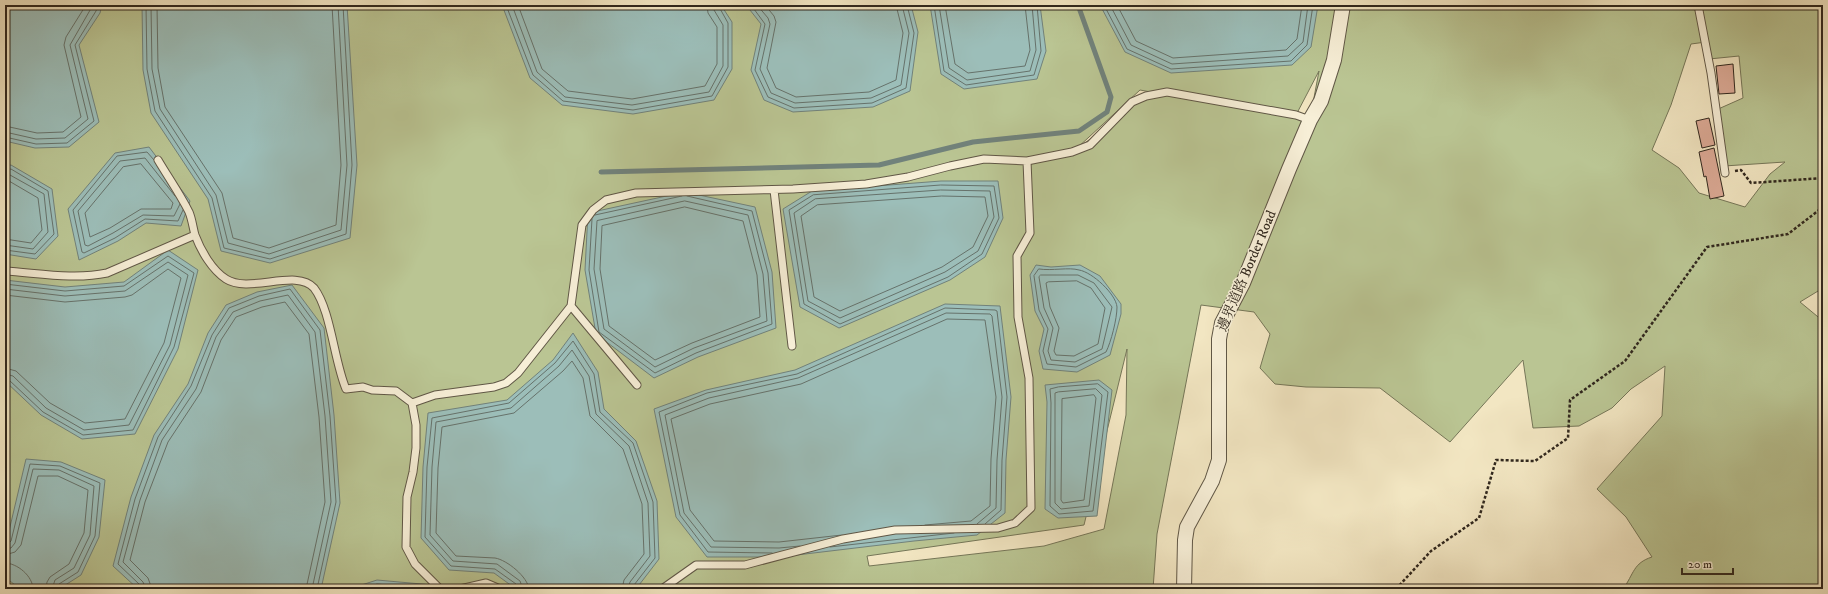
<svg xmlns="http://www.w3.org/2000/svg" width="1828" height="594" viewBox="0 0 1828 594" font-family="'IM FELL DW Pica','Noto Serif SC',serif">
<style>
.green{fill:#bac593;stroke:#757658;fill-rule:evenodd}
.water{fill:#9cbeb9;stroke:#71827b}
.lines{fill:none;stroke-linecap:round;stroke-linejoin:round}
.shore{stroke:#66726b;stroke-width:1}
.stream{stroke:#71827b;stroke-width:5}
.building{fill:#dcaa96;stroke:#30271d}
.lane-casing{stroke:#605746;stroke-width:9}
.street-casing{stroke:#605746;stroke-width:16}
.path{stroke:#30271d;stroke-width:2.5;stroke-dasharray:3 2;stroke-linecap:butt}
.lane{stroke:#f7efd7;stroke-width:7}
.street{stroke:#f7efd7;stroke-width:14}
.labels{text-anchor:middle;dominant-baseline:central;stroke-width:3;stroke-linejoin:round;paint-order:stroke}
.street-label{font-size:14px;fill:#30271d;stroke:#f7efd7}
</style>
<rect width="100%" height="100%" fill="#f2e6c2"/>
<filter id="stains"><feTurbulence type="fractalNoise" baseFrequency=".005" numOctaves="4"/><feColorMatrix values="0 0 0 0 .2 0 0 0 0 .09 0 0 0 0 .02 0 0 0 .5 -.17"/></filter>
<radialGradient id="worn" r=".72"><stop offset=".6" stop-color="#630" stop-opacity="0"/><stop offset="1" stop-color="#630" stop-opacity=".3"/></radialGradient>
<path class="green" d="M5 5H1823V288L1800 302 1823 321V589H1623C1634 574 1633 563 1652 557L1626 517 1597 489 1662 416 1665 366 1631 389 1612 408 1579 426 1533 428 1523 360 1450 442 1380 388 1306 387 1275 384 1260 368 1270 334 1254 312 1201 305 1157 534 1153 589H5ZM1706 42 1709 59 1739 56 1743 98 1716 110 1724 166 1785 162 1770 174 1745 207 1699 193 1679 168 1652 150 1671 105 1691 44ZM1319 71 1310 119 1296 115ZM1140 90 1162 94 1132 102 1112 124 1076 149ZM1127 349 1126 415 1104 529 1044 546 869 566 867 556 1084 525Z"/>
<path class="water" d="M5 5H102L100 13 79 45 99 122 69 147 35 148 5 141Z
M142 5H347L357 165 350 238 270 263 221 251 208 199 151 113 143 70Z
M502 5H721L732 22V69L714 100 633 114 562 105 530 78Z
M746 5H911L918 32 910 91 873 107 793 112 764 100 751 70 761 24Z
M930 5H1040L1046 51 1037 79 964 89 941 74Z
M1100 5H1318L1311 47 1292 65 1171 73 1125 52Z
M149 147 190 201 181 226 146 223 118 241 79 260 68 209 115 153Z
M11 165 52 189 58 236 36 259 5 254V166Z
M941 181H998L1003 218 985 257 950 280 839 328 800 307 783 209 812 191Z
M685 192 755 207 772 272 776 328 698 357 654 378 596 334 585 270 588 213Z
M168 250 198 270 178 349 135 434 82 439 41 415 5 381V280L65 287 124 282Z
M1036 265 1051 267 1080 265 1100 276 1121 304V314L1110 355 1077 372 1043 369 1039 351 1044 329 1035 311 1030 275Z
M292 285 324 328 334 415 340 503 321 589H138L113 566 131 497 154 435 188 384 208 333 226 305 257 292Z
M945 304 1000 306 1011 397 1006 460 1005 513 977 535 914 541 780 557H707L676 517 654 409 706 390 795 370Z
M573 333 598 372 604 409 636 441 657 501 659 559 636 589H516L494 573 449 570 421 538 423 467 428 413 507 400 553 360Z
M1099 380 1112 390 1097 516 1058 518 1045 509 1047 402 1045 385Z
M26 459 61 462 105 480 99 537 81 575 59 589H20L5 577V548Z
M377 580 455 587 458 589H349Z"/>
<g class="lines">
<path class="shore" d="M146 5 147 69 155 111 212 198 224 248 270 259 346 234 352 165 343 5
M151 5 152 69 160 109 216 195 228 243 269 254 341 230 347 165 338 5
M157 5 158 68 165 107 222 193 233 238 269 248 336 225 341 165 332 5
M506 5 533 75 563 101 633 110 712 96 728 67V23L718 5
M512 5 537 72 565 97 632 105 709 92 723 66V25L714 10 713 5
M518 5 542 69 568 91 632 99 705 86 717 64V27L708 13 707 5
M751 5 765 24 755 70 768 97 794 108 872 103 906 88 914 33 907 5
M757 5 768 18 770 24 760 69 771 93 795 103 871 98 901 85 909 33 902 5
M765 5 774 16 776 22 767 68 776 88 796 97 869 92 896 80 903 33 896 5
M934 5 944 71 966 85 1034 75 1041 51 1037 5
M939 5 949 68 967 80 1030 71 1036 50 1032 5
M945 5 955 64 968 73 1025 66 1030 50 1025 5
M1104 5 1127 49 1171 69 1291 61 1307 45 1313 5
M1110 5 1131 45 1172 64 1288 56 1303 42 1308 5
M1117 5 1136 41 1173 58 1286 50 1297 39 1302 5
M5 126 37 133 63 132 81 117 64 45 66 37 86 5
M5 132 36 139 65 138 88 119 70 45 93 5
M5 137 36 144 67 143 94 121 75 45 96 11 98 5
M154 160 147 152 117 156 73 210 82 252 84 253 115 238 145 219 178 221 183 210
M141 164 173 203 171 209H141L110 228 90 237 85 213 123 167Z
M5 170 11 169 48 191 54 234 35 254 5 250
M5 175H10L44 194 48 232 33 249 5 245
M5 181H9L38 198 42 230 31 243 5 239
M941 185 994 186 999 218 982 254 948 277 840 324 804 304 789 210 813 195Z
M941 190 990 191 994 217 978 251 945 272 840 318 808 301 794 213 815 199Z
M175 196 145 158 120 161 78 211 85 245 88 246 113 233 143 215 174 216 180 204
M942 196 985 197 988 216 973 247 942 267 840 311 814 297 801 216 817 205Z
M685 201 748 215 763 274 767 321 694 348 655 367 604 329 594 269 597 221Z
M685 207 743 221 757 275 760 317 692 343 655 360 609 326 600 269 602 226Z
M595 215 682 196
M592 219 589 270 599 332 655 373 696 353 772 324 768 273 752 211 687 196
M1039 269C1052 271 1069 267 1079 270 1092 272 1116 294 1117 307 1117 319 1111 342 1106 352L1076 367 1047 364 1043 351 1048 329 1039 310 1034 276Z
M1041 275H1078L1094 283 1112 307 1102 349 1075 362 1051 360 1048 351 1053 328 1044 308 1039 277Z
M1077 281 1091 288 1105 308 1098 344 1074 356 1056 355 1054 351 1059 328 1050 307 1046 283 1048 282Z
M5 284 65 291 124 286 168 256 194 273 174 347 133 430 83 435 43 412 9 380 5 379
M5 289 65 296 125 291 168 262 188 275 170 345 129 425 84 430 46 408 13 376 5 374
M5 295 65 302 125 297 132 295 168 269 181 278 164 343 125 419 85 423 50 403 16 371 5 368
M1098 384 1108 392 1093 511 1059 514 1050 506 1051 403 1050 389 1058 387Z
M1096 389 1102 395 1089 506 1061 509 1055 503V393L1058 392Z
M1094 395 1096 398 1084 500 1063 503 1061 500 1062 399Z
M842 535 779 542 714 541 690 510 671 419 710 404 801 384 947 319 985 320 996 397 991 459 990 506 971 521 925 525
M5 544H8L11 541 30 464 60 466 100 483 95 536 78 572 59 584 57 589
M800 546 779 548 711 547 684 513 665 415 709 398 798 378 946 313 990 314 992 316 1002 397 997 460 996 508 977 524
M830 547 954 533
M5 549 11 548 15 543 33 469 59 470 94 486 90 535 74 568 55 580 52 589
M772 553 708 552 680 515 659 412 707 393 797 374 945 308 995 310 997 311 1007 397 1002 460 1001 510 985 524
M5 555 15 552 21 545 38 476H58L88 490 84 533 69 564 50 577 47 582 46 589
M5 563C17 563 33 576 33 589
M140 589 139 584 118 564 135 499 158 437 191 386 212 335 229 308 259 296 290 289 320 330 330 416 336 502 317 589
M146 589 143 582 123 562 140 500 162 440 196 389 216 337 233 312 260 301 288 295 315 332 325 416 331 502 312 589
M152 589 148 578 130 560 145 502 168 442 201 392 221 340 236 317 262 307 285 302 309 334 319 417 325 502 306 589
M361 589 377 584 432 589
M518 589 516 584 495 569 451 566 425 537 427 467 432 418 509 403 555 363 573 341 594 374 600 412 633 443 653 502 655 558 634 585 633 589
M523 589 520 581 497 564 453 561 430 535 432 467 436 422 511 408 559 366 572 350 589 376 596 414 629 446 648 503 650 556 630 582 628 589
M529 589C528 577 507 560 495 558L456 556 436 533 438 468 442 427 514 413 563 371 572 361 583 378 590 416 623 449 642 504 644 554 624 580 622 589"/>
<path class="stream" d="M601 172 879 165 973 142 1079 131 1107 112 1111 97 1078 5"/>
</g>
<path class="building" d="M1733 64 1735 93 1719 94 1716 66Z
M1709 118 1715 145 1702 148 1696 121Z
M1714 148 1724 196 1710 199 1706 176 1704 177 1699 152Z"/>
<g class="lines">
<defs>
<path id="lane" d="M1698 5 1711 73 1725 173
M158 160C168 177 180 194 189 212 192 219 193 228 195 235 201 251 212 270 226 279 249 294 297 268 314 288 331 310 334 361 346 389L363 387 372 390 396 391 412 403 435 395 494 387 506 383 518 373 571 306 582 225 593 210 606 200 636 193 793 189 866 184 908 177 950 166 984 159 1027 161 1072 152 1090 145 1132 102 1146 96 1167 92 1296 115 1310 120
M774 190 792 346
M5 271C38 273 74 280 107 273L195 235
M571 306 637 385
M412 403 416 425V448L413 472 407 497 406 547 415 564 440 589
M460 589 486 583 500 589
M662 589 696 565H745L843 539 895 530 998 528 1015 523 1031 508 1029 378 1018 317 1017 256 1030 233 1027 161"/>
<path id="street" d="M1184 589 1185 540 1187 527 1212 481 1219 460V339L1222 323 1243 283 1289 169 1310 120 1321 101 1334 60 1343 5"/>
</defs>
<use href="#lane" class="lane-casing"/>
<use href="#street" class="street-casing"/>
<path class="path" d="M1735 171 1741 170 1751 183 1823 178
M1396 589 1431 551 1479 518 1496 460 1535 461 1568 438 1570 400 1625 361 1707 247 1788 234 1823 207"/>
<use href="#lane" class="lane"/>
<use href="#street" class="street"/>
</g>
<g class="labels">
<g class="street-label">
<text transform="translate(1247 271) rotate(-67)">邊界道路 Border Road</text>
</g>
</g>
<rect width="1828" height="594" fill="none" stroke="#f2e6c2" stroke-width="20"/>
<rect x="6" y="6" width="1816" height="582" fill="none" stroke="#30271d" stroke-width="2"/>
<rect x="10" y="10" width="1808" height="574" fill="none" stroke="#30271d"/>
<path d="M1682 568v6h51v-6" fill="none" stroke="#30271d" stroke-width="2"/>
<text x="1688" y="568" font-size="12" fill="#30271d" stroke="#f7efd7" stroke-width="3" paint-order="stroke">20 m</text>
<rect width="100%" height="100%" filter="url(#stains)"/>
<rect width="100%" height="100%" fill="url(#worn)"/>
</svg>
